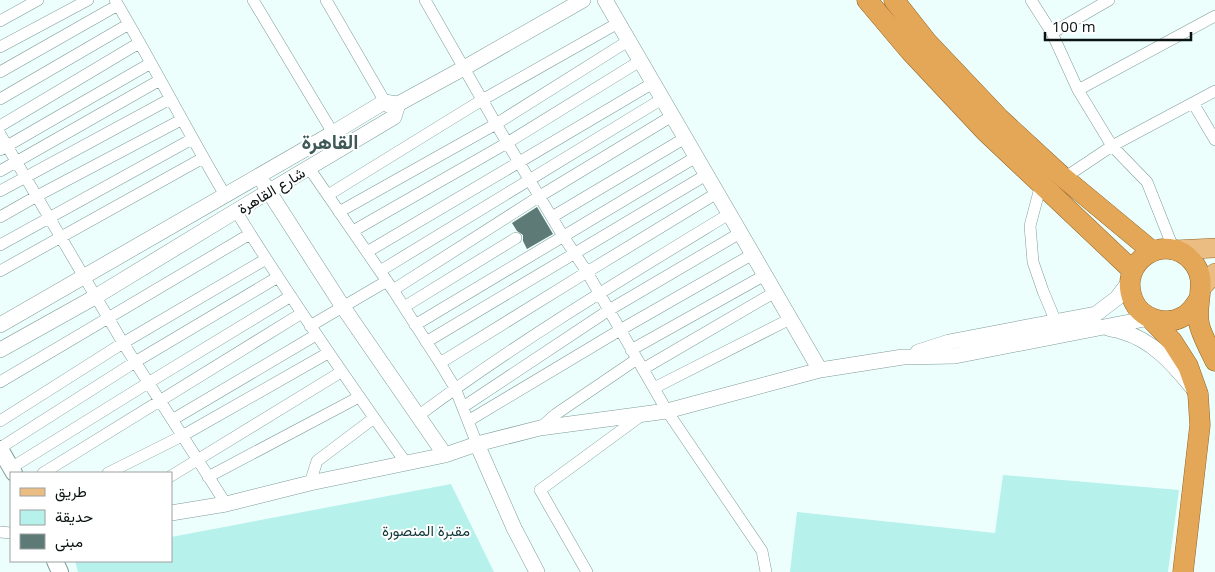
<svg xmlns="http://www.w3.org/2000/svg" width="1215" height="572" viewBox="0 0 1215 572" font-family="'Open Sans',Vazirmatn,sans-serif">
<style>
.green{fill:#b6f1ec}
.building{fill:#5e7a77}
.lines{fill:none;stroke-linecap:round;stroke-linejoin:round}
.minor-casing{stroke:#7f9b98;stroke-width:12}
.tertiary-casing{stroke:#7f9b98;stroke-width:16}
.secondary-casing{stroke:#7f9b98;stroke-width:18}
.primary-casing{stroke:#936525;stroke-width:20}
.trunk-casing{stroke:#936525;stroke-width:21}
.minor{stroke:#fff;stroke-width:11}
.tertiary{stroke:#fff;stroke-width:15}
.secondary{stroke:#fff;stroke-width:16}
.primary{stroke:#ebbd82;stroke-width:19}
.trunk{stroke:#e4a758;stroke-width:20}
.labels{text-anchor:middle;dominant-baseline:central;stroke-width:4;stroke-linejoin:round;paint-order:stroke}
.street-label{font-size:15px;fill:#091312;stroke:#fff}
.park-label{font-size:15px;fill:#133b39;stroke:#fff}
.district-label{font-size:20px;font-weight:bold;fill:#3f5957;stroke:#fff}
</style>
<rect width="100%" height="100%" fill="#edfffd"/>
<path class="green" d="M1003 475 1179 490 1168 572H790L797 512 995 533Z
M451 484 494 572H78L75 561H171V537Z"/>
<path class="building" d="M537 207 553 234 527 249 523 241V235L517 231 512 223Z"/>
<g class="lines">
<defs>
<path id="minor" d="M115 0C153 64 187 131 225 195
M253 0 333 133
M326 0 388 107
M425 0 496 124 563 236 587 272 667 411 762 551 766 572
M1031 0 1052 33 1078 90 1112 146 1147 182 1174 250
M0 21 38 0
M1052 33 1109 0
M0 47 88 0
M0 72 118 5
M1078 90 1215 16
M0 99 129 24
M1193 103 1215 140
M0 126 139 43
M0 134 123 343 226 504
M0 150 151 63
M309 168 393 290 440 363 455 388 477 444
M0 171 160 80
M1064 178 1112 146 1215 91
M1041 184 1030 226 1033 262 1043 291 1056 322
M0 191 170 99
M328 195 482 100 618 23
M236 211C289 297 347 380 406 463
M339 212 496 124 628 41
M0 217 37 196 181 120
M552 217 685 138
M353 231 507 143 640 61
M0 245 192 139
M367 252 653 83
M0 271 203 158
M380 271 662 99
M393 290 540 196 672 116
M404 307 516 238
M415 325 696 157
M310 326 387 281
M426 342 706 175
M631 350 765 275
M440 363 587 272 717 193
M643 369 775 292
M0 382 250 234
M654 388 790 319
M463 407 609 310 740 233
M418 416C517 342 624 278 729 214
M172 420 316 335
M0 421 123 343 266 259
M468 421 620 330 753 254
M540 428 556 414 637 359
M0 448 135 362 278 277
M11 468 148 383 291 296
M43 473 302 313
M108 473 182 436 328 353
M171 476 341 372
M208 477 359 397
M310 483 317 461 374 418
M0 532 11 533
M587 572 540 490 642 415"/>
<path id="tertiary" d="M605 0 820 370
M398 104 464 68 583 0
M264 184 343 307 445 455
M0 325 333 133 384 102 398 104
M1108 328C1113 330 1118 330 1123 332 1152 340 1173 364 1191 386
M0 350 95 297 236 211 394 117 398 104
M918 352 949 342 1096 314 1117 298 1129 282
M477 444 514 528 537 572
M171 513 226 504 310 483 445 455 477 444 540 428 667 411 820 370 903 357 955 356 1150 318"/>
<path id="secondary" d="M0 449 14 473
M55 561 60 572"/>
<path id="primary" d="M1174 250 1215 248
M1202 287 1215 273"/>
<path id="trunk" d="M867 0 910 51 985 131 1132 270
M894 0 927 42 999 118 1064 178 1152 251
M1199 299C1195 306 1191 312 1184 316 1166 327 1141 319 1133 300 1117 261 1166 231 1192 261 1209 280 1195 300 1199 323 1200 332 1211 352 1215 361
M1150 318 1172 341 1188 366 1198 394 1200 425 1183 572"/>
</defs>
<use href="#minor" class="minor-casing"/>
<use href="#tertiary" class="tertiary-casing"/>
<use href="#secondary" class="secondary-casing"/>
<use href="#primary" class="primary-casing"/>
<use href="#trunk" class="trunk-casing"/>
<use href="#minor" class="minor"/>
<use href="#tertiary" class="tertiary"/>
<use href="#secondary" class="secondary"/>
<use href="#primary" class="primary"/>
<use href="#trunk" class="trunk"/>
</g>
<g class="labels">
<g class="street-label">
<text transform="translate(271 190) rotate(-31)">شارع القاهرة</text>
</g>
<g class="park-label">
<text x="426" y="530">مقبرة المنصورة</text>
</g>
<g class="district-label">
<text x="330" y="141">القاهرة</text>
</g>
</g>
<rect x="10" y="472" width="162" height="90" fill="#ffffff" stroke="#9da1a0"/>
<rect x="20" y="488" width="25" height="8" fill="#ebbd82" stroke="#9da1a0"/>
<text x="55" y="497" font-size="15" fill="#091312">طريق</text>
<rect x="20" y="510" width="25" height="15" fill="#b6f1ec" stroke="#9da1a0"/>
<text x="55" y="522" font-size="15" fill="#091312">حديقة</text>
<rect x="20" y="534" width="25" height="15" fill="#5e7a77" stroke="#9da1a0"/>
<text x="55" y="547" font-size="15" fill="#091312">مبنى</text>
<path d="M1045 32v8h146v-8" fill="none" stroke="#091312" stroke-width="2.5"/>
<text x="1052" y="32" font-size="15" fill="#091312" stroke="#ffffff" stroke-width="4" paint-order="stroke">100 m</text>
</svg>
